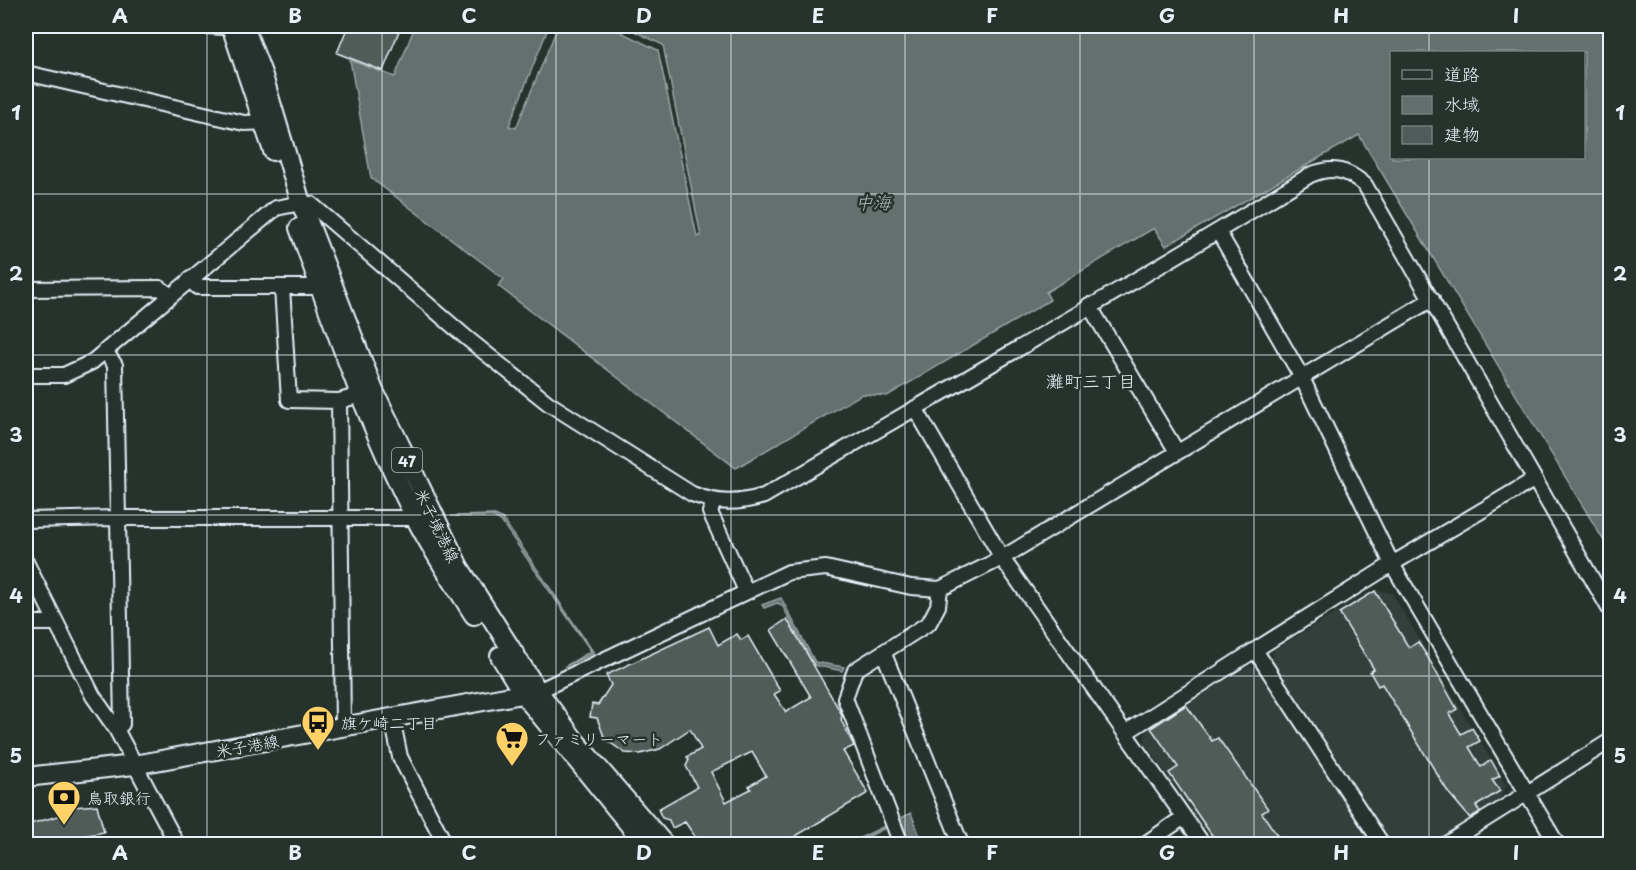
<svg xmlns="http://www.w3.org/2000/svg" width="1636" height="870" viewBox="0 0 1636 870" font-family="'Playpen Sans','Klee One',sans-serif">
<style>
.built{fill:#333f3a}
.water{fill:#636f6d;stroke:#98a3a5;stroke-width:1.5;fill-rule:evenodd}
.building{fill:#505c59;stroke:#e8f1f8;stroke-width:1.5;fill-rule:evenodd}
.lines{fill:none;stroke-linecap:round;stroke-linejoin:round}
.minor-casing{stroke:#e8f1f8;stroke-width:18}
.major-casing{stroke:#e8f1f8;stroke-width:22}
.minor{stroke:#26332d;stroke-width:14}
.major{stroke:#26332d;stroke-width:18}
.grid{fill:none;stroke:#e8f1f8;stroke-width:1.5;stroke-opacity:0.55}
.labels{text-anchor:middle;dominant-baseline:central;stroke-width:5;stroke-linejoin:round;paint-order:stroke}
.shield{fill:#26332d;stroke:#aeb8bb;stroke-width:1.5}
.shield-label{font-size:15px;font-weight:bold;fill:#e8f1f8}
.street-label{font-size:16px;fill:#e8f1f8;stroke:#26332d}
.poi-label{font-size:16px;fill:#e8f1f8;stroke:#26332d;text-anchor:start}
.water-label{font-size:18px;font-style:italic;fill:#b3bdc0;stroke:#26332d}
.neighbourhood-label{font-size:18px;fill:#e8f1f8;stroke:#26332d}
.neatline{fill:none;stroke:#e8f1f8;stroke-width:2}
.grid-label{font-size:20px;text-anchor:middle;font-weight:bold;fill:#e8f1f8}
</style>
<rect width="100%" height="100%" fill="#26332d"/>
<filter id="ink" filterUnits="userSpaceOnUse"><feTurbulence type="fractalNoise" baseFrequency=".0167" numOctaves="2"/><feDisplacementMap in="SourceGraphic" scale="12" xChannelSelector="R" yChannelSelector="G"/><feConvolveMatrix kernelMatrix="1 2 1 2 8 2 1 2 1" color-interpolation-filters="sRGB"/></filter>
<g filter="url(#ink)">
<path class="built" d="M1375 590 1392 593 1506 785 1501 799 1429 844H1390L1272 662 1274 650Z
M1250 666 1262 669 1376 844H1216L1144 742 1148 727Z"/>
<path class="water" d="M415 26H549L509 126 516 128 558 26H608L658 50 697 237 701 236 663 45 624 26H1610V551L1359 135 1166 246 1154 228 1046 292 1050 300 887 396 862 394 736 468 498 286 504 279 371 178 350 60 395 77ZM1392 52H1584V158H1392Z
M495 515 503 519 594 653 564 667 591 651 501 521 494 517 451 516Z
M781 598 815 662 844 667 842 671 814 665 782 605 777 603 764 608 762 605Z
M911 813 923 844H908L900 824 889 826 854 844H848Z"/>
<path class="building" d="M348 26H401L383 71 337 53Z
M1375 591 1409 648 1418 642 1427 656 1457 709 1449 714 1461 734 1472 728 1480 741 1469 747 1481 767 1491 760 1500 776 1492 780 1500 791 1476 806 1480 812 1470 818 1448 792 1382 684 1378 686 1370 672 1374 669 1339 613Z
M787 619 842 715 841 720 854 746 843 751 868 793 794 837 798 844H700L685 822 672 828 669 820 662 818 658 809 697 787 686 766 689 760 687 757 701 749 690 729 660 749 640 754 625 753 605 739 597 718 590 717 592 704 598 705 611 685 606 675 709 627 718 645 737 634 741 640 748 636 780 691 774 694 786 712 811 697 771 630ZM752 752 766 776 749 786 751 789 726 802 711 772Z
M1186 705 1212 741 1218 738 1268 809 1262 813 1283 844H1218L1209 831 1169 773 1178 767 1151 728Z
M97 805 104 832 43 844H26V825L62 815 61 808Z"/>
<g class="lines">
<defs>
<path id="minor" d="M207 26 239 28
M26 73 244 123 271 122
M1218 231 1301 376 1392 564 1557 844
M190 279 197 287H320
M282 287 289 400 339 401 361 395
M26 289 160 288 171 296
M1089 305 1177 452
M105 351 115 365 122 724 116 729
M26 375H64L92 362 276 208 301 203 311 204 468 339 548 403 692 494C718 504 737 504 764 496 946 390 1130 286 1310 175 1332 166 1347 169 1365 185L1610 610
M339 401 343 726
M915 408 1002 558 1203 844
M714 502 710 512 746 591
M26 520 117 518H415
M26 562 93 696 116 729 177 844
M26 623H56
M1255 650 1392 564 1535 479
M884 654 961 844
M538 691 789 572 826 568 911 587 940 589 1002 558 1432 299
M392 718 400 757 445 844
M1125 733 1255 650 1382 844
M901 844 845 698 855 670 929 623 938 606 940 589
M1145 844 1184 817
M1446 844 1610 741"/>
<path id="major" d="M231 26 273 151
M244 26 263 76 301 203 374 391 459 567 538 691 576 742 664 844
M299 228C334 326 368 425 415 517 432 551 454 583 474 615
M500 656 524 695 645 844
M26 777 134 765 533 692"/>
</defs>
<use href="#minor" class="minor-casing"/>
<use href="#major" class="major-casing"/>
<use href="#minor" class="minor"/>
<use href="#major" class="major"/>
</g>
</g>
<path class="grid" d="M207 26V844M382 26V844M556 26V844M731 26V844M905 26V844M1080 26V844M1254 26V844M1429 26V52M1429 158V844M26 194H1610M26 355H1610M26 515H1610M26 676H1610"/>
<defs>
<symbol id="bus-pin" viewBox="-11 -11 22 30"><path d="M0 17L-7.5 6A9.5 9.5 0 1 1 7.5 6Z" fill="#ffd166" stroke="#26332d"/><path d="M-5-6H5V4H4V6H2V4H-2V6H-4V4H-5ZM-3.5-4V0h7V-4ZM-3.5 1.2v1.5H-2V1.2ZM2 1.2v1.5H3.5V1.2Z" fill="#111"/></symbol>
<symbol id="supermarket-pin" viewBox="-11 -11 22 30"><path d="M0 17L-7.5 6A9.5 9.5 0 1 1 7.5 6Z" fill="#ffd166" stroke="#26332d"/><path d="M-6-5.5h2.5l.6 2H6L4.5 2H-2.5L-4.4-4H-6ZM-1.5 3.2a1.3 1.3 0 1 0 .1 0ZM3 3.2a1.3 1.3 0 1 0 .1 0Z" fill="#111"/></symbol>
<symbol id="bank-pin" viewBox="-11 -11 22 30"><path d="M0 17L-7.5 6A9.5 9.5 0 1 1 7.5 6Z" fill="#ffd166" stroke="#26332d"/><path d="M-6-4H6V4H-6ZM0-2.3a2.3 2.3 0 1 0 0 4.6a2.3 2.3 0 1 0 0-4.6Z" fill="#111"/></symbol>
</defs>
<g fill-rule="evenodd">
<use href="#bus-pin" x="299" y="703" width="38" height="52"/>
<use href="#supermarket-pin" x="493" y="719" width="38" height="52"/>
<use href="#bank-pin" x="45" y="778" width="38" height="52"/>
</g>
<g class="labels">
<rect class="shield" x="392" y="448" width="30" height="24" rx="4.5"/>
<g class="shield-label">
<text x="407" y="460">47</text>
</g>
<g class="street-label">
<text transform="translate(438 525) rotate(64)">米子境港線</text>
<text transform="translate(247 745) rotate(-10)">米子港線</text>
</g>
<g class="poi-label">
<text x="341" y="722">旗ケ崎二丁目</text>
<text x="535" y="738">ファミリーマート</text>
<text x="87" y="797">鳥取銀行</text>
</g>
<g class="water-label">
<text x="873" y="201">中海</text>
</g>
<g class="neighbourhood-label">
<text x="1091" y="380">灘町三丁目</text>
</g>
</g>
<rect width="1636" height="870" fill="none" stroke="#26332d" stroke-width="66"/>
<rect x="1390" y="51" width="195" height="108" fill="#26332d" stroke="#747f7e" stroke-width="1.5"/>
<rect x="1402" y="70" width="30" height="9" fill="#26332d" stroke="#747f7e" stroke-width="1.5"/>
<text x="1444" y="81" font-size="18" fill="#e8f1f8">道路</text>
<rect x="1402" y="96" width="30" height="18" fill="#636f6d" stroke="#747f7e" stroke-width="1.5"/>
<text x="1444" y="111" font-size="18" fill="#e8f1f8">水域</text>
<rect x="1402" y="126" width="30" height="18" fill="#505c59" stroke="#747f7e" stroke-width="1.5"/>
<text x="1444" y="141" font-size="18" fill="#e8f1f8">建物</text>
<rect x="33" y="33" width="1570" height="804" class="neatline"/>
<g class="grid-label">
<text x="120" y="23">A</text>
<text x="295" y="23">B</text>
<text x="469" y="23">C</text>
<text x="644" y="23">D</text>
<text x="818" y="23">E</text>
<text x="992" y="23">F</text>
<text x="1167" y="23">G</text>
<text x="1341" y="23">H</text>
<text x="1516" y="23">I</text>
<text x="16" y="120">1</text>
<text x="1620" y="120">1</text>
<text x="16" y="281">2</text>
<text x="1620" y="281">2</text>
<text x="16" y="442">3</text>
<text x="1620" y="442">3</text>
<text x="16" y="603">4</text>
<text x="1620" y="603">4</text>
<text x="16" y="763">5</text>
<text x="1620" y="763">5</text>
<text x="120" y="860">A</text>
<text x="295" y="860">B</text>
<text x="469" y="860">C</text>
<text x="644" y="860">D</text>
<text x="818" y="860">E</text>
<text x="992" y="860">F</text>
<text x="1167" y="860">G</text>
<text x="1341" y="860">H</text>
<text x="1516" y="860">I</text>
</g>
</svg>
